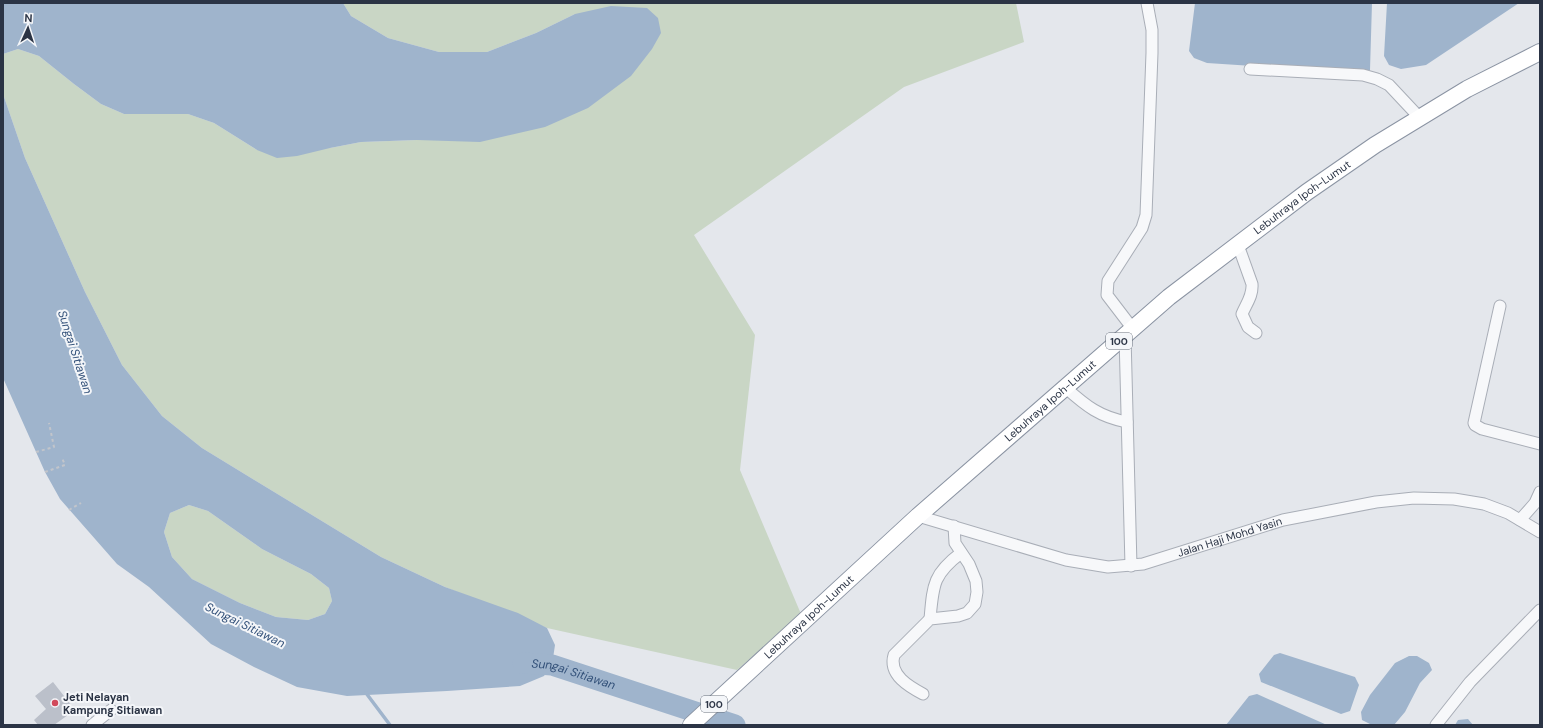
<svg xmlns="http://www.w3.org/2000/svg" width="1543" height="728" viewBox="0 0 1543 728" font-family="'DM Sans',sans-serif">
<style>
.green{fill:#c9d6c5}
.water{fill:#9fb4cc;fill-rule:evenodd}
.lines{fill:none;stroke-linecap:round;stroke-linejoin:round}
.stream{stroke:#9fb4cc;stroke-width:3.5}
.river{stroke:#9fb4cc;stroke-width:21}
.building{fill:#bbc0ca}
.minor-casing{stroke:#a9aeb7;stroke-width:13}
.highway-casing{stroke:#8b94a3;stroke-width:18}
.path{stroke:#c2c5cb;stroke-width:2;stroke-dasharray:3 3;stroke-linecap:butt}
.minor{stroke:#f7f8fa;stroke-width:11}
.highway{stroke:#fff;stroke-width:16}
.poi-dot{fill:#d1495b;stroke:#f4f6f9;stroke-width:1.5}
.labels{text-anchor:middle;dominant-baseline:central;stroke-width:4;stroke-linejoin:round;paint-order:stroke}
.shield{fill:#f4f6f9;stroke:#676e7b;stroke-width:1}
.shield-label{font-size:10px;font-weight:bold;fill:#2b3445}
.street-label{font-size:11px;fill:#2b3445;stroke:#f4f6f9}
.poi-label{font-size:11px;font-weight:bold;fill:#2b3445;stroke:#f4f6f9;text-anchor:start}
.water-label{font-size:12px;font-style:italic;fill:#34527a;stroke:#f4f6f9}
</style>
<rect width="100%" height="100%" fill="#e4e7ec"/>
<path class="green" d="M343 3H1016L1024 42 904 87 694 235 755 335 740 470 801 614 737 670 547 628 445 587 381 557 202 448 162 416 122 365 85 292 25 158 3 94V54L18 49 39 56 74 84 101 104 124 114H188L214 123 257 150 330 148 361 142 417 140 575 14 536 33 487 52H439L388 38 351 16Z
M189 505 208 511 262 549 311 574 329 588 332 601 325 614 308 620 276 617 240 603 192 579 172 557 164 532 170 513Z"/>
<path class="water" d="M3 3H343L351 16 388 38 439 52H487L536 33 575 14 611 6 647 8 658 18 661 33 652 49 631 76 588 108 545 127 480 142 417 140 361 142 330 148 297 156 277 158 257 150 214 123 188 114H124L101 104 74 84 39 56 18 49 3 54Z
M1195 3H1372L1370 70 1364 73 1207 63 1194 58 1189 51Z
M1387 3H1519L1426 65 1401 69 1389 65 1384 56Z
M3 94 25 158 85 292 122 365 162 416 202 448 381 557 445 587 518 613 547 628 555 645 552 665 544 676 520 686 447 691 347 696 297 687 254 667 211 644 149 587 117 564 60 499 45 472 3 378ZM189 505 208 511 262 549 311 574 329 588 332 601 325 614 308 620 276 617 240 603 192 579 172 557 164 532 170 513Z
M1280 653 1355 677 1359 685 1350 711 1341 714 1261 682 1259 674 1274 655Z
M1409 656H1417L1429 663 1432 670 1420 683 1405 712 1394 725H1372L1362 720 1361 712 1370 695 1395 663Z
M1257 694 1327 725H1226L1249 696Z
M1468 719 1473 725H1455L1458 720Z"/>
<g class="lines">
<path class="stream" d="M366 693 390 725"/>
<path class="river" id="s1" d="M523 663 552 665 735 725"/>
</g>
<path class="building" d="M53 682 75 710 54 725H38L34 720 46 709 35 696Z"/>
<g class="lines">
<defs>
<g id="minor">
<path d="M1250 69 1363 75 1377 79 1389 85 1419 117"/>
<path d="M1238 245 1252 284C1253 296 1246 304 1242 314L1248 327 1256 333"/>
<path d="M1500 306 1474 423 1475 425 1482 429 1540 444"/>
<path d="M1133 329 1107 295 1108 281 1142 228 1146 215 1152 53V30L1147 3"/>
<path d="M1125 336 1131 566"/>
<path d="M1066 388C1086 406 1100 417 1127 422"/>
<path id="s2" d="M918 516 1066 560 1108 567 1143 564 1283 520 1376 502 1414 498 1454 499 1484 504 1508 513 1540 532"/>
<path d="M1520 520 1535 503 1540 492"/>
<path d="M930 619C933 585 933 574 961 553"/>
<path d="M923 694C910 687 888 675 894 655L930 619 958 616 967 613 975 604 977 592 976 581 969 564 955 543 954 526"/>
<path d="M92 725 111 710"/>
<path d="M1436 725 1470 682 1540 610"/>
</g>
<g id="highway">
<path id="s3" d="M691 725 918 516 1169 297 1307 192 1375 145 1467 89 1540 52"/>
</g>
</defs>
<use href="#minor" class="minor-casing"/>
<use href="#highway" class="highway-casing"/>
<path class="path" d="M36 452 54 447 49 423
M45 472 65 465 62 458
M69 510 81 503"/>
<use href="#minor" class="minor"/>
<use href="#highway" class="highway"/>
</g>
<circle class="poi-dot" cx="55" cy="703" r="4"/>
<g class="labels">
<g class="shield">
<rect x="1106" y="333" width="26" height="16" rx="3"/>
<rect x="701" y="696" width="26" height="16" rx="3"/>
</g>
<g class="shield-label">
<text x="1119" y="341">100</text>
<text x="714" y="704">100</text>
</g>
<g class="street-label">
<text stroke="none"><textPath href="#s3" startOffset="808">Lebuhraya Ipoh-Lumut</textPath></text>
<text stroke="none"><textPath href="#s3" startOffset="484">Lebuhraya Ipoh-Lumut</textPath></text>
<text stroke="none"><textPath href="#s2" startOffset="323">Jalan Haji Mohd Yasin</textPath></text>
<text stroke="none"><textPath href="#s3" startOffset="160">Lebuhraya Ipoh-Lumut</textPath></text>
</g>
<g class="poi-label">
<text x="63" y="697">Jeti Nelayan<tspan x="63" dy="13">Kampung Sitiawan</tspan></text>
</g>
<g class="water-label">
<text transform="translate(75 352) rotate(72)">Sungai Sitiawan</text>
<text transform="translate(245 625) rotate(26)">Sungai Sitiawan</text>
<text stroke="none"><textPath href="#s1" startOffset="52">Sungai Sitiawan</textPath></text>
</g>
</g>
<rect width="1543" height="728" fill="none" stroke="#2b3445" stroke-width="8"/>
<g transform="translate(28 28) rotate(3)" stroke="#f4f6f9" stroke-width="3" paint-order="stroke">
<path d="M0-3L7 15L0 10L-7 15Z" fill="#2b3445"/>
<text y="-6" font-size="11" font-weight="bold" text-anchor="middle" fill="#2b3445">N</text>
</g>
</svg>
